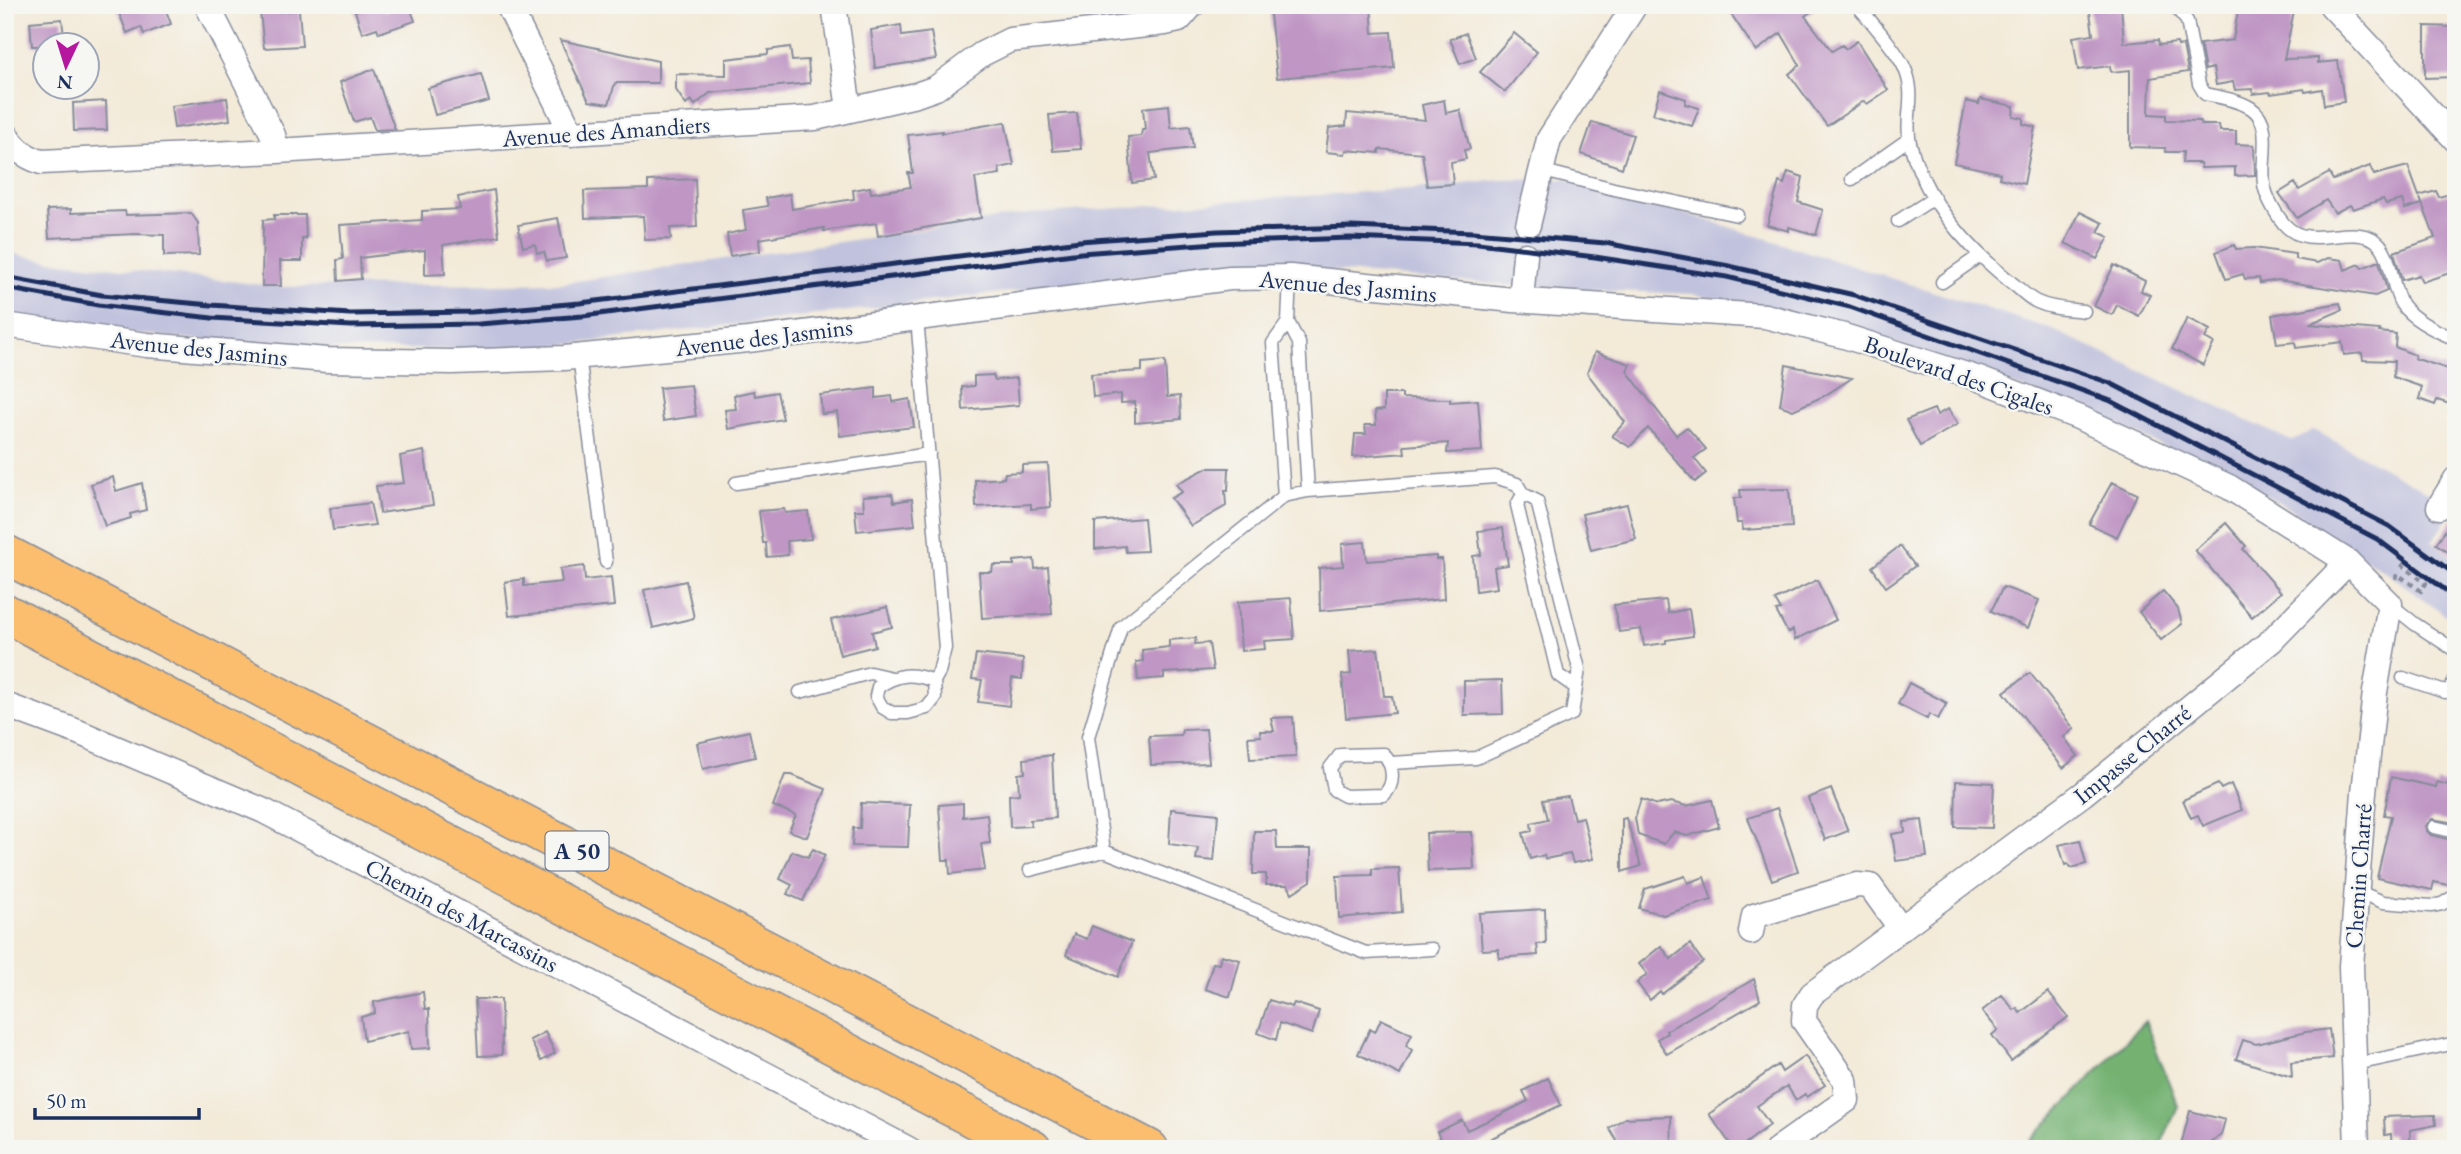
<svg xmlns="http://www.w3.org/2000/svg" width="2461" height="1154" viewBox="0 0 2461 1154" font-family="'EB Garamond',serif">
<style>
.industrial{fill:#c1c2dd}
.forest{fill:#75b272;stroke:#487068;stroke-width:2}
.building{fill:#bf96c4}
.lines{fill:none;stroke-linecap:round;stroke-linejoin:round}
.service-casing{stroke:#878c9b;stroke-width:15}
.minor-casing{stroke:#878c9b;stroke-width:27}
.motorway-casing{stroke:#878c9b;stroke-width:41}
.path{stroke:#878c9b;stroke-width:4.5;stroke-dasharray:5 5;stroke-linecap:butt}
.service{stroke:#fff;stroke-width:12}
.minor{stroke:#fff;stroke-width:24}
.motorway{stroke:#fabe6e;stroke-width:38}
.rail{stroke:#1b2f5e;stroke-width:5}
.labels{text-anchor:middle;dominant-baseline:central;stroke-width:5;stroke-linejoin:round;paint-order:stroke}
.shield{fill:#f6f6f2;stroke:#5d6b8a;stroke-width:2}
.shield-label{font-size:23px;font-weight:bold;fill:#1b2f5e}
.street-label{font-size:24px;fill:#1b2f5e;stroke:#f6f6f2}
</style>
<rect width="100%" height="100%" fill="#f6f6f2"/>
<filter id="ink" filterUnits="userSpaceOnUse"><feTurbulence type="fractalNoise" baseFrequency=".0143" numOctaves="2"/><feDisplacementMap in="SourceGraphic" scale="14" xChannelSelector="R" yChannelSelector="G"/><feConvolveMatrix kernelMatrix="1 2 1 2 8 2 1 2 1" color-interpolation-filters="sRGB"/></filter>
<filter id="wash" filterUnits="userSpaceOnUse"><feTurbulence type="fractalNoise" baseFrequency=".00686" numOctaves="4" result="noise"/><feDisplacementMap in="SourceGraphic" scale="28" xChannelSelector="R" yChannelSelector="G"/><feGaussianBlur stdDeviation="1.57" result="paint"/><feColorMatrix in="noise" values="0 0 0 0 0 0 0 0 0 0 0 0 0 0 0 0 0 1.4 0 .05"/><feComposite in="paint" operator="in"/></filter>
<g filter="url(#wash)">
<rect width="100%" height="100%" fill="#f3ead8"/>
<path class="industrial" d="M1566 179 1701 218 2051 329 2291 441 2314 430 2455 506 2432 542 2456 559V623L2387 573 2278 501 2097 415 1845 325 1692 294 1544 288 1320 270 1226 266 529 349H293L119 332 5 313V252L44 260 282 287 563 283 1029 214 1424 188 1502 180Z"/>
<path class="forest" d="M2145 1021 2178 1106 2159 1149 2149 1144 2146 1149H2022Z"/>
<g id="blocks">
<path class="building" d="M116 5H164L171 24 144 34 141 27 127 33Z
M370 5H382L384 11 400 5H409L415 21 379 33 377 28 362 33 355 11Z
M1269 5H1371L1373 33 1391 32 1394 68 1277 78Z
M1725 5H1820L1805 16 1832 51 1842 45 1846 49 1857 41 1888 90 1867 104 1864 101 1827 126 1789 74 1800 65 1781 33 1756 51Z
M2089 5H2121L2124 43 2158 40 2159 45 2177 43 2178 46 2183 45 2188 72 2150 78 2149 114 2166 115V120L2200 121 2201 125H2219L2220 131H2236V144L2254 145 2255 175 2235 176V167L2201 168 2200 163H2182L2183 152H2166L2165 148 2130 147V70L2111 72 2110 66 2078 70 2073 37 2093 34Z
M2239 5H2268L2294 11 2284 59 2318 58V63L2338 61 2344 102 2324 105 2322 89 2305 92 2304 89 2271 94 2270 92 2253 94 2252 89 2235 90 2233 82 2216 85 2213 68 2205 70 2200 44 2233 40Z
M299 10 302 46 264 48 260 13Z
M62 19 65 46H32L30 22Z
M901 25 902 36 931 32 936 59 875 68 871 30Z
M2425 26 2456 27V77L2425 78Z
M1466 33 1476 58 1460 64 1450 39Z
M1514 33 1537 52 1505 92 1480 72Z
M560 40 658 61V83H615L609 104 589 101Z
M790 47 792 61 808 60 810 83 710 93 695 105 691 100 686 105 676 90V74L726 75V59L768 54V50Z
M374 69 385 102 395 129 375 130 370 117 354 122 340 82Z
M481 74 489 101 435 115 428 88Z
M1660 90 1686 99 1685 104 1699 108 1692 126 1653 114Z
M227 98 230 120 174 128 171 106Z
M1980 99 2014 106 2013 116 2023 118V124L2035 127 2024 184 1999 178 2000 173 1954 163 1966 101 1979 104Z
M1444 100 1446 113 1460 110 1470 149 1464 150 1466 159 1451 162 1453 184 1427 186 1422 153 1379 149V153L1346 150 1345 154 1326 152 1329 128 1346 126 1347 113 1425 120 1422 105Z
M106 101 107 130 74 131 73 103Z
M1169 105 1171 128 1190 126 1193 148 1150 153 1154 180 1132 183 1128 137 1141 136 1142 130H1145L1143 108Z
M1077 113 1081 149 1053 151 1049 115Z
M1005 122 1014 165 999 168 1000 174 975 178 981 218 878 236 876 223 824 231V228L759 239 760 251 730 256 727 234 746 230 743 210 768 206 766 198 790 194 792 209 854 199 853 190 870 187 871 193 911 187 908 173H913L908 135 942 131V133Z
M1592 122 1633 135 1622 168 1581 154Z
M2370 166 2374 175 2408 166 2419 196 2436 191 2439 197 2456 192V271L2422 282 2419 275 2402 280 2394 252 2435 238 2420 198 2422 204 2405 209 2402 200 2386 204 2383 199 2353 209 2350 205 2335 213 2326 200 2297 218 2279 193 2295 183 2299 190 2329 173 2333 180Z
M1788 172 1803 177 1798 202 1823 210 1816 235 1789 227V231L1767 225 1779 182 1784 184Z
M695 179 697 227 670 228 671 239 645 240 643 216 585 218 584 191 648 189V181Z
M494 190 499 236 443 245 445 274 425 275V250L360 258 361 279 338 281 337 260 343 259 340 225 422 220V211L460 209 458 197Z
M71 209V213L125 211 126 215 191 213 198 223 199 255 164 256V235L136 234 49 238 47 210Z
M2080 212 2103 223 2098 232 2109 237 2097 259 2065 243Z
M274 215H305L306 239H302V261H280L281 286H262L263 220 274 219Z
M558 218 566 258 547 261 544 252 537 253 535 244 523 247 518 225Z
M2234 245 2236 249 2254 248 2295 254V259L2317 263 2328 258 2342 260 2345 270 2360 264 2362 268 2379 261 2387 291 2375 296 2278 280 2260 283 2259 278 2245 279 2243 274 2226 279 2216 252Z
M2114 265 2145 281 2141 291 2150 295 2139 316 2117 305 2112 315 2094 306Z
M2340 303 2342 310 2309 324 2380 330 2379 332 2396 334 2395 347 2415 355 2414 358 2448 369 2447 371 2456 375V406L2437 400 2435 405 2419 399 2422 387 2393 377 2394 361 2363 360 2362 353 2344 355 2342 342 2296 348 2295 342 2277 344 2272 315Z
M2187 318 2210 330 2205 338 2214 343 2203 365 2172 349Z
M1595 352 1630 364 1627 371 1676 435 1687 427 1706 449 1694 458 1706 473 1695 482 1648 428 1630 447 1612 436 1625 422 1587 373Z
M1165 361 1167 397 1180 396 1181 419 1135 423V402L1121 403V394L1093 397 1091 374 1142 371V363Z
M1786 365 1852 378 1824 396 1793 410 1780 405Z
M993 375 995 380 1017 378 1019 405 963 410 962 387 974 386V376Z
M691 385 696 416 663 421 659 388Z
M876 388V398L892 396 893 402 910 399 914 427 840 436 837 412 822 414 820 395Z
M754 391 755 396 777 392 783 419 728 429 725 410 736 409 734 395Z
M1384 394H1402V398L1450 399V402L1478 400 1482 451 1447 453 1448 443 1404 446 1405 453 1353 457 1355 434H1366L1365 425H1376L1375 411 1384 410Z
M1934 409 1937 415 1948 409 1958 424 1920 446 1906 420Z
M424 451 433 505 380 513 376 486 404 483 400 456Z
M1048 464 1051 507 1031 509V504L976 507 975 480 1004 478 1005 473 1022 472V465Z
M1207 468H1229L1228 491H1225L1226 506 1191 526 1171 498 1182 492 1176 484Z
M113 477 116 491 142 483 146 510 130 514 131 518 105 526 91 484Z
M2112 482 2137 494 2117 537 2089 524Z
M1789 489 1792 527 1743 530 1742 523H1737L1734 498H1741L1740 490Z
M892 494 894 502 912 499 915 525 857 531 855 510H864L863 496Z
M370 503 375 525 333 530 330 508Z
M1627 504 1636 539 1591 550 1582 514Z
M784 509 785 513 808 511 811 539 787 541 788 555 767 557 766 543H763L759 511Z
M2456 515V557L2436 544Z
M1144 518 1147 551 1126 552 1125 546 1095 549V522Z
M2226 523 2246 546 2243 549 2281 592 2252 617 2195 550Z
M1503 528 1508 565 1494 567 1497 588 1476 591 1473 556 1481 555 1478 531Z
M1365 542 1367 561 1436 556V559H1442L1444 599 1320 611 1319 568 1343 566 1342 544Z
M1900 546 1915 566 1886 587 1872 567Z
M1034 559 1035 569 1048 567 1052 614 982 618 979 572H992L993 565H1014V561Z
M584 566 585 580 611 577 614 606 509 616 505 582 524 579V586L562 582 560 569Z
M1817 580 1836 620 1795 640 1793 630 1788 633 1776 611 1781 610 1775 600Z
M686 581 694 618 653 628 644 590Z
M2003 587 2039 600 2028 628 1991 611Z
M2163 591 2178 609 2182 624 2161 640 2139 612Z
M1291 598 1294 639 1264 641 1265 649 1241 651 1238 602Z
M1666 600 1668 613 1689 609 1693 636 1666 640V643L1644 646 1641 629 1619 632 1614 605Z
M887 607 892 627 872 632 875 646 840 655 831 620Z
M1196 638 1195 644 1209 643 1213 670 1164 673V678L1138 680 1136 662 1143 661 1142 650 1169 647V640Z
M1378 649 1384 696H1392L1395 713 1346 718 1342 675 1351 674 1349 651Z
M976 654 1023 659 1022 679 1012 678 1009 706 978 702 982 680 972 679Z
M2030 673 2074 729 2064 737 2078 756 2063 768 2004 692Z
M1502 680 1503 714 1464 715V681Z
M1909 683 1947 703 1938 719 1929 714 1927 719 1898 704Z
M1293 717 1296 757 1250 759 1248 737 1261 736 1260 731H1274L1271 718Z
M1206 729 1209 763 1151 765 1149 736 1181 735 1182 730Z
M749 731 755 757 703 769 697 743Z
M1052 755 1055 818 1030 820 1031 826 1010 827 1009 795 1019 794 1018 774 1025 773 1024 759Z
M785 775H792L826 789 807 837 789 831 796 815 773 806Z
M2391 777 2436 787 2437 782 2456 787V823L2432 819 2425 826 2426 830 2431 835 2456 841V872L2453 886 2434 882 2432 890 2377 878 2391 816 2384 815Z
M1956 781 1994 783 1992 828 1955 827Z
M2218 784 2221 789 2231 784 2242 810 2203 826 2198 815 2191 818 2183 800Z
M1831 789 1848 831 1825 840 1808 798Z
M1568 796 1574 819 1583 817 1593 859 1573 863 1570 854 1545 859 1544 855 1530 859 1523 833 1532 831 1531 823 1548 819 1543 800Z
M1641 799 1657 805 1671 802 1686 806 1712 800 1719 827 1687 836 1674 832 1664 844 1638 835 1635 818Z
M861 803 910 805 908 847 852 846 853 828H860Z
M963 803V817L987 814 990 843 981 844 985 870 950 874 949 860H943L939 805Z
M1777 808 1798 871 1772 880 1748 818Z
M1171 809 1218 814 1214 861 1196 859 1198 848 1169 844Z
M1626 818 1641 866 1622 872V819Z
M1922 820 1927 857 1896 861 1892 834 1905 832 1904 822Z
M1254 831H1276L1277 849H1311V881L1292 893 1288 885H1266V874H1253Z
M1472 832 1474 869 1428 871 1426 833Z
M2080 840 2086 864 2071 868 2068 864 2065 865 2059 845Z
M813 849 825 855 803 901 787 894 792 885 780 879 792 851 808 857Z
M1399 868 1402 912 1339 918 1337 876 1372 875V869Z
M1685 876 1688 883 1704 877 1712 900 1663 915 1639 908 1645 889Z
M1545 909 1546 944H1537L1538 955 1499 958V949L1482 950 1479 913Z
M1092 926 1132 942 1118 977 1066 955 1074 934 1087 939Z
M1690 944 1703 962 1662 994 1660 991 1650 1000 1637 983 1647 974 1639 964 1661 946 1671 959Z
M1221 955 1240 960 1230 997 1205 989 1213 963 1219 964Z
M1754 979 1760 1000 1667 1054 1657 1039 1667 1033 1666 1031Z
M423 992 425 1009H429L430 1048 411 1049 409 1031 364 1041 361 1017 375 1013 374 1002Z
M2048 992 2068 1017 2011 1061 1992 1035 1998 1030 1982 1011 2002 995 2014 1010 2017 1008 2020 1013Z
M475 999H501L502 1055 478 1056Z
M1269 1000 1292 1007 1294 1003 1319 1011 1312 1034 1280 1023 1276 1040 1258 1033Z
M1381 1019 1412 1034 1406 1046 1412 1050 1400 1075 1358 1054 1370 1029 1375 1032Z
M2329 1029 2333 1058 2291 1062 2292 1077 2236 1059 2243 1040 2256 1044 2306 1032Z
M545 1032 555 1053 541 1061 530 1040Z
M1805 1056 1825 1085 1807 1097 1805 1094 1796 1100 1787 1086 1757 1106 1770 1125 1738 1149H1734L1709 1114 1778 1065 1782 1072Z
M1548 1078 1561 1105 1475 1146 1476 1149H1431L1442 1143 1437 1132 1462 1120 1467 1130 1498 1116 1528 1101 1523 1091Z
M2190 1111 2225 1120 2221 1135 2204 1149H2180Z
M2435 1115 2436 1125 2410 1130V1149H2392L2391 1134 2385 1135 2384 1117Z
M1671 1116 1672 1149H1622L1609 1128 1625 1118Z"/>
</g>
</g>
<g filter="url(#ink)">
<use href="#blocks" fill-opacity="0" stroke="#878c9b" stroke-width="2"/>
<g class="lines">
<defs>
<path id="service" d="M1857 5C1871 22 1897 50 1905 69 1917 97 1904 117 1910 143 1924 200 1967 247 2012 283 2020 289 2028 298 2037 302 2052 309 2068 309 2084 311
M2174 5 2187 21 2199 84 2205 94C2220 97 2238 100 2251 108 2276 124 2258 166 2265 189 2268 200 2278 218 2286 226 2309 250 2346 225 2373 239 2393 249 2390 288 2402 305 2414 321 2438 332 2456 339
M1540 170 1614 189 1737 215
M1852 179 1909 139
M1898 221 1934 198
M1290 277 1288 322 1299 343 1308 491
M1942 282 1979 256
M917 318 945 648 939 672 934 681 935 698 927 708 908 713H892L882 707 876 696 878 687C898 673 912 673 934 681
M579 356 606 562
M736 483 929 454
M1523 494 1517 505 1558 675 1575 687
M1284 496 1273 343 1288 322
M2390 604 2415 624 2456 651
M2403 678 2445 692 2450 689 2456 677
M800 692 870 673 892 678
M1384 754C1393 766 1396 783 1384 795L1345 796 1334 790 1330 768 1340 755Z
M1391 763 1476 758 1572 714 1579 669 1537 501 1523 494 1517 484 1495 477 1308 491 1284 496 1121 627 1088 737 1104 851 1366 953 1432 949
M2434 827 2456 832
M1030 870 1104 851
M2357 891 2383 902 2431 906 2442 904 2456 895
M2356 1064 2456 1043"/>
<path id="minor" d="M207 5 273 135 277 151
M508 5 572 134
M834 5 849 109
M2331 5 2456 140
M5 133C15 149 24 156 41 162L277 151 815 118 916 95 936 88 982 54 1010 40 1165 23 1179 20 1192 5
M1528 225 1549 139 1635 5
M1521 300 1525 255
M5 325 147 345 327 360 452 362 564 358 748 340 1230 278 1290 277 1513 300 1765 316 1844 336 1979 379 2078 417 2229 487 2348 562 2390 604 2375 692 2364 792 2351 966 2357 1149
M2439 507 2456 479
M5 705 78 732 264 811 908 1149
M1751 932 1754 916 1857 885 1870 886 1901 929
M1778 1149 1847 1100 1845 1080 1804 1021 1805 1005 1812 994 2083 794 2271 641 2348 562"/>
<path id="motorway" d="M5 554 1149 1149
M5 613 1032 1149"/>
</defs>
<use href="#service" class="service-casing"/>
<use href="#minor" class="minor-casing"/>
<use href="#motorway" class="motorway-casing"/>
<path class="path" d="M2396 579 2397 574 2421 591 2426 583 2401 564"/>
<use href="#service" class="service"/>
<use href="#minor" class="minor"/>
<use href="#motorway" class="motorway"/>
<path class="rail" d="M5 277 102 295 211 305 350 314 472 312 580 303 1080 241 1217 231 1351 227 1473 232 1605 243 1729 266 1854 295 2110 383 2389 526 2456 575
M5 288 98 305 212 318 351 326 479 324 583 316 1081 253 1216 243 1350 238 1478 243 1595 257 1727 277 1850 307 2111 401 2377 539 2456 598"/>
</g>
</g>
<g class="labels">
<rect class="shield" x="545.5" y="831.5" width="63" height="39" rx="5"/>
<g class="shield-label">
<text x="577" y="851">A 50</text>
</g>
<g class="street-label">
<text transform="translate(606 131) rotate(-4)">Avenue des Amandiers</text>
<text transform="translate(1348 286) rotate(5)">Avenue des Jasmins</text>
<text transform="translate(764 337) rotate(-7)">Avenue des Jasmins</text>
<text transform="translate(199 348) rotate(6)">Avenue des Jasmins</text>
<text transform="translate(1959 375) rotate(19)">Boulevard des Cigales</text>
<text transform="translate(2132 754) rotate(-39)">Impasse Charré</text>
<text transform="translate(2358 876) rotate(-86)">Chemin Charré</text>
<text transform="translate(462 915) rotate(28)">Chemin des Marcassins</text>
</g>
</g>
<rect width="2461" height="1154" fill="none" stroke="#f6f6f2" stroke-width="28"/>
<g transform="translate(66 66) rotate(184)"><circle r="33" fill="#f6f6f2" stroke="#9ea6b7" stroke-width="2"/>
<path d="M0-5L12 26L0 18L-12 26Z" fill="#b5179e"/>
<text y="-10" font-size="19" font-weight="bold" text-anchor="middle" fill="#1b2f5e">N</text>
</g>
<path d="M35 1108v10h164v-10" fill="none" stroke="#1b2f5e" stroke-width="3.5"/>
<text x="46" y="1108" font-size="21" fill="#1b2f5e" stroke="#f6f6f2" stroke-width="5" paint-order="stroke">50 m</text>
</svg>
